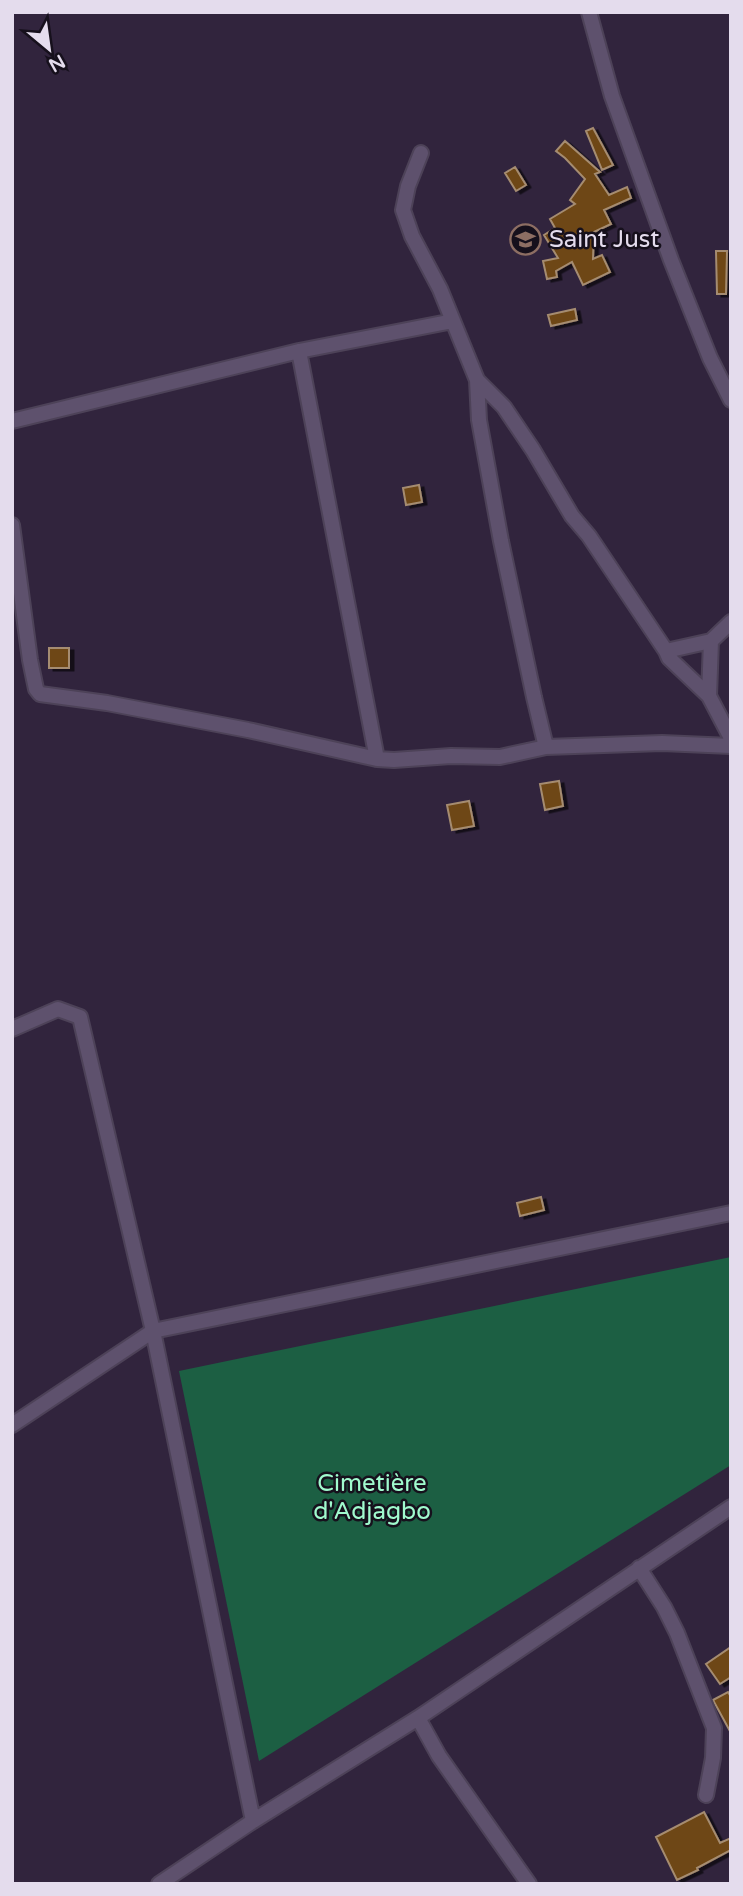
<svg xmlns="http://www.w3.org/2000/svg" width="743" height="1896" viewBox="0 0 743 1896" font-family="'Varela Round',sans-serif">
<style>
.green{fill:#1c5f43}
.building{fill:#6e4612;stroke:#a58c71;stroke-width:2;filter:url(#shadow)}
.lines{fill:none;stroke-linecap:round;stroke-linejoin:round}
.street-casing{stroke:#4d4258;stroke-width:18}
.street{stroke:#5e516d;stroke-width:14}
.labels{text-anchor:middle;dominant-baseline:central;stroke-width:5;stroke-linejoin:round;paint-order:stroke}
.poi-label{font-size:24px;fill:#e4dced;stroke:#16101c;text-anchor:start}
.park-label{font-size:24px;fill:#a0fbce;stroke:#16101c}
</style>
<defs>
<filter id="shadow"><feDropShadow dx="4.5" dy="2.5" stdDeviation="0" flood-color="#0009"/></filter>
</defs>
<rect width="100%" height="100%" fill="#31243d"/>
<path class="green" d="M731 1257V1465L259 1761 179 1371Z"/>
<path class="building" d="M593 128 613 165 602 170 586 131Z
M565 141 600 172 595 174 609 195 627 187 631 198 604 210 611 224 594 232 593 259 602 255 610 272 583 285 572 262 556 271 557 277 547 279 543 261 558 258 544 235 555 228 550 219 575 204 570 200 585 179 565 158 556 151Z
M515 167 526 185 516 191 505 173Z
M716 251H727L726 294H717Z
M575 309 577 320 551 326 548 315Z
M419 485 422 502 406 505 403 488Z
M49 648H69V668H49Z
M559 781 563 806 545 810 540 784Z
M469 801 474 826 452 830 447 805Z
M541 1197 544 1210 520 1216 517 1203Z
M731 1647V1677L720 1684 706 1664Z
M728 1692 731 1697V1733L713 1700Z
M704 1812 720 1843 731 1838V1850L697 1868 698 1870 677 1880 656 1837Z"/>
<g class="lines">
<defs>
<path id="street" d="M589 12 612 96 671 260 710 358 731 400
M421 153 408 186 403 210 412 236 440 289 477 380 479 420 501 541 534 697 546 747
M299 351 377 759
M477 380 504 407 533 450 572 516 589 536 666 651 669 658 709 696 731 738
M12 421 299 351 453 321
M12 525 30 660 36 689 40 694 107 703 248 730 377 759 394 760 451 756 500 757 546 747 662 743 731 746
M666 651 711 641 731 622
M709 696 711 641
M12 1029 58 1009 80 1017 153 1331 253 1821
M12 1425 153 1331 731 1213
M639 1568 664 1607 677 1633 714 1728 713 1758 706 1795
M418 1718 439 1756 529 1884
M159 1884 253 1821 418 1718 731 1507"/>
</defs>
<use href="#street" class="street-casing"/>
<use href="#street" class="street"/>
</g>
<defs>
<symbol id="school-ring" viewBox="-11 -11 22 22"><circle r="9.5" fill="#16101c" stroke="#8d6e63" stroke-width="1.5"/><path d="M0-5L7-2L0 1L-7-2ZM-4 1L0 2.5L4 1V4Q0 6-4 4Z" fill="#8d6e63"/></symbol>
</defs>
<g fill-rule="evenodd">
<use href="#school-ring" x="508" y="222" width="35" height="35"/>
</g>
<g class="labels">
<g class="poi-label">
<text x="549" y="239">Saint Just</text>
</g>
<g class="park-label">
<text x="372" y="1483">Cimetière<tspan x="372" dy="28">d'Adjagbo</tspan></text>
</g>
</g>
<rect width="743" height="1896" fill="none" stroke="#e4dced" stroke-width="28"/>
<g transform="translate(49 49) rotate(151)" stroke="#16101c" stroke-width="5" paint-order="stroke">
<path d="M0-5L12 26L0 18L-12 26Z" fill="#e4dced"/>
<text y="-10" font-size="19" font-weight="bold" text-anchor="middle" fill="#e4dced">N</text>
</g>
</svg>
